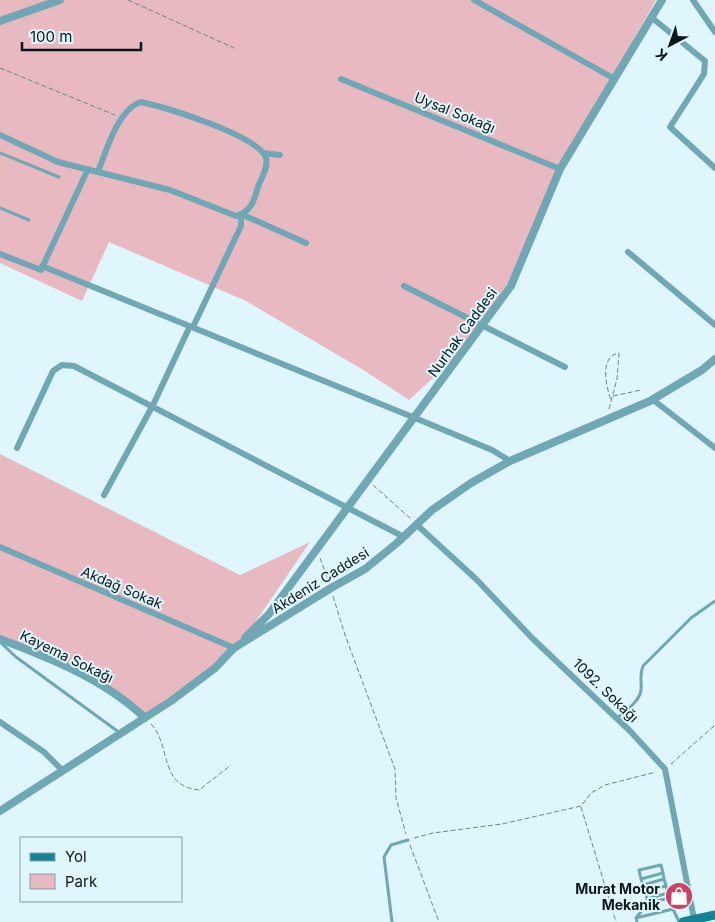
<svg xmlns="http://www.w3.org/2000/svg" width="715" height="922" viewBox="0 0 715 922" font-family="Inter,sans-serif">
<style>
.green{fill:#e8b9c0}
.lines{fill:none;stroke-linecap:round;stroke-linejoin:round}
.path{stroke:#718388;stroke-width:1;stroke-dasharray:5 2.5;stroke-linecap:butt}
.service{stroke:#6fa7b5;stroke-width:3}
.minor{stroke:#6fa7b5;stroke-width:6}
.tertiary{stroke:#6fa7b5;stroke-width:8}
.secondary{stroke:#158296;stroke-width:9}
.labels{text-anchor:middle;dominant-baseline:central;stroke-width:4;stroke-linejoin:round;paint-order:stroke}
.street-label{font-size:14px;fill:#09171b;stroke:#dff6fc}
.poi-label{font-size:14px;font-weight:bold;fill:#09171b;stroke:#dff6fc;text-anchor:end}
</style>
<rect width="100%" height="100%" fill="#dff6fc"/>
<path class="green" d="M0 0H656L563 163 520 266 457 356 409 400 365 371 246 301 109 242 82 301 0 263Z
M0 454 240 575 310 542 237 649 146 718 123 697 0 638Z"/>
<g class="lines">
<path class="path" d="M128 0 234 48
M0 68 115 115
M613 396 641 390
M609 409 617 379 619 353C598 357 607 388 611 401
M373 485 411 519
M320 558 328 580
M333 596 345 635 395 769 396 798 406 834
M151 724C172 746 158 786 199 790L231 765
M671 764 715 725
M581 807 616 922
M414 838 433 833 502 824 581 806 591 793 605 785 656 772
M410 845 439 922"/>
<path class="service" d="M0 153 59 177
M0 208 29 220
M0 642 16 657 120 733
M617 718C625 711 640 701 641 690 642 681 639 675 643 666L691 618 715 601
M641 879 639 870 661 865 663 873
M643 885 641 879 663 873 664 879
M645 891 666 886
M647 898 643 885 664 879 668 893
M647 899 668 893 670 898
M636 918 648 903 670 898 673 909
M392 922 384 857 391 845 408 840
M637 922 636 918 673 909 679 922"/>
<path class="minor" d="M474 0 613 78
M693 0 715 32
M651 17 705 61 704 74 670 127 715 168
M341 79 560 169
M0 135 58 162 170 190 236 216C251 212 254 201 258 187 261 179 269 166 266 158 258 135 164 107 141 102 118 109 106 151 98 172
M263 153 280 155
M628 252 715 325
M0 254 41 270 88 169
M42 266 415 418 492 450 510 461
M404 286 565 367
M193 327 241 226V214L306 243
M652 399 715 448
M17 448 53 371 62 365 74 366 404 537
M104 495 153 405 190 326
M417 525 476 579 532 638 630 731 665 769 694 919
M0 547 234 648
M0 722 44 752 63 771"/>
<path class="tertiary" d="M0 21 60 0
M245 638 269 614 511 286 560 169 662 0
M0 639C52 659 104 679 145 718
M0 811 171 701 215 668 234 648 331 588 365 569 397 543 432 510 471 483 510 461 650 401 702 370 715 359"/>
<path class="secondary" d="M683 922 715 915"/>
</g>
<defs>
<symbol id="shop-disc" viewBox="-11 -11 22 22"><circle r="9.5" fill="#cf4067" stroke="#dff6fc"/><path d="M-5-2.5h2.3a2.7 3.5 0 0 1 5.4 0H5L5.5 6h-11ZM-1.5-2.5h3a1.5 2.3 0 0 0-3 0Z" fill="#fff"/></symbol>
</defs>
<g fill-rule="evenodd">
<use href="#shop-disc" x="663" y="880" width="32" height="32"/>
</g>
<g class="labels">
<g class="street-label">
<text transform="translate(455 112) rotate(22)">Uysal Sokağı</text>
<text transform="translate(462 332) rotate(-54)">Nurhak Caddesi</text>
<text transform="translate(320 580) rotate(-32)">Akdeniz Caddesi</text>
<text transform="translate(122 587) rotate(23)">Akdağ Sokak</text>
<text transform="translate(67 656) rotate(26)">Kayema Sokağı</text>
<text transform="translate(606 690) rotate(44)">1092. Sokağı</text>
</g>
<g class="poi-label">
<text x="660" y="888">Murat Motor<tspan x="660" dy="16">Mekanik</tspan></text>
</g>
</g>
<rect x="20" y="837" width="162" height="65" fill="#dff6fc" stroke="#899da2"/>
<rect x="30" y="853" width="25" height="8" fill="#158296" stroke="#899da2"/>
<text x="65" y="862" font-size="15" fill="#09171b">Yol</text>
<rect x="30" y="874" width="25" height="15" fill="#e8b9c0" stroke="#899da2"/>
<text x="65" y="887" font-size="15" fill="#09171b">Park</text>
<g transform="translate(670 45) rotate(221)" stroke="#dff6fc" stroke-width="4" paint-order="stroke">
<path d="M0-4L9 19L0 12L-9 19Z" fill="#09171b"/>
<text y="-8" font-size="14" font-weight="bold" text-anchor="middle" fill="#09171b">K</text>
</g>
<path d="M22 42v8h119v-8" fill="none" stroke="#09171b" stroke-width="2.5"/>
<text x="30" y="42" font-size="15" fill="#09171b" stroke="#dff6fc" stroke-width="4" paint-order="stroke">100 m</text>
</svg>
